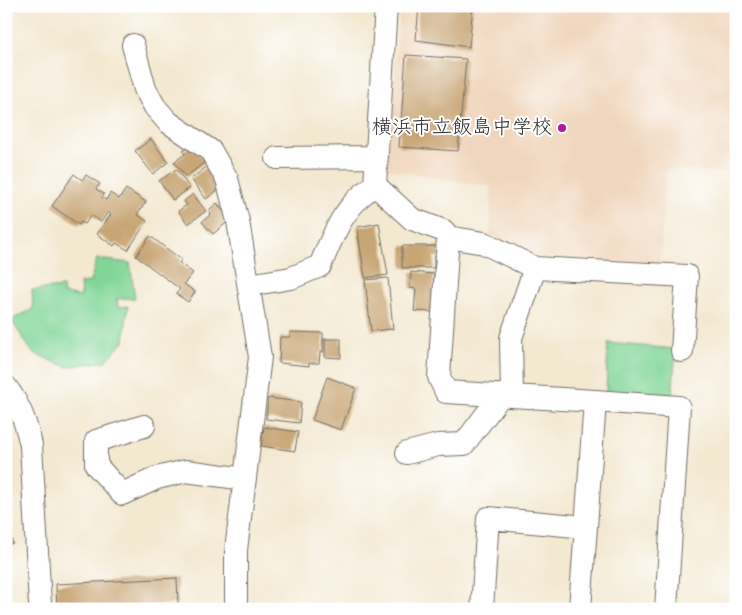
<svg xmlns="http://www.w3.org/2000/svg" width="742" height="615" viewBox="0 0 742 615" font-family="'Indie Flower','Klee One',sans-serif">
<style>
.built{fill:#f0d6bc}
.green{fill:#81d597;stroke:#568061}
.building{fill:#c8a575}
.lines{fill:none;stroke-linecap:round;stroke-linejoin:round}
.minor-casing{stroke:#716d65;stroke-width:24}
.minor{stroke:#fff;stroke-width:22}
.poi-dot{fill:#b5179e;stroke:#fff;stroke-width:2}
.labels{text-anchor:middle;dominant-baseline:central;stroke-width:4;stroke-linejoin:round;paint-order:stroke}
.poi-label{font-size:20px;fill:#2b2b2b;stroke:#fff;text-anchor:end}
</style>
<rect width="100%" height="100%" fill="#fff"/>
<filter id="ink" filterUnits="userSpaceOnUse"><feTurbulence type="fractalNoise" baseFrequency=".02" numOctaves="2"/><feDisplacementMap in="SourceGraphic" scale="10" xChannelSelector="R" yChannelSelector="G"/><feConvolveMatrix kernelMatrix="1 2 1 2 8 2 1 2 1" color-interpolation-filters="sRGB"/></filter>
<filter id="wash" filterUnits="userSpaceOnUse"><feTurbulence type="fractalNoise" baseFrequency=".0096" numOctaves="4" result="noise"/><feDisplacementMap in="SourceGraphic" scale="20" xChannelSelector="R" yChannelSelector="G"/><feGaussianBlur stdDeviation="1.12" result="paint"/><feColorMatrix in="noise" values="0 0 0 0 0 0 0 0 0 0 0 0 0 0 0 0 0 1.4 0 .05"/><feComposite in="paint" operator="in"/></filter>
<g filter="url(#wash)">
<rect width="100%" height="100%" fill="#f3e8d0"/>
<path class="built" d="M400 6H736V88L730 173 666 169 660 263 536 257 490 236 491 187 387 169Z"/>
<path class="green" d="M97 259 130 263 135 298 117 299 118 307 128 306 124 341 106 361 67 367 33 353 11 320 33 309 32 290 63 287 64 294 81 297 80 283 90 282Z
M608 343 676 349 672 397 606 393Z"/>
<g id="blocks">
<path class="building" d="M419 6H473L469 47 416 40Z
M406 55 466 59 458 151 399 147Z
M151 139 168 162 153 174 135 151Z
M190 146 206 161 186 177 174 162 185 154 183 151Z
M209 165 222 187 206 199 191 179Z
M176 169 190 188 173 200 159 181Z
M74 174 82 180 86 175 100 184 96 189 104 194 102 198 106 200 110 193 119 199 126 189 146 202 137 214 147 221 128 250 116 243 114 246 97 234 111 214 108 212 101 222 91 215 85 224 81 222 79 225 52 206Z
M193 194 206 211 188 224 178 211 187 205 184 201Z
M217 203 230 220 213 234 202 222 211 214 208 211Z
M379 223 388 275 365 278 357 227Z
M150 236 182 260 179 263 193 273 184 284 195 292 188 302 176 294 180 289 136 256Z
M402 246H439V257H434V268H402Z
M411 272 434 274 432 312 414 311 416 289 410 288Z
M388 278 393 329 371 331 365 280Z
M290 332 323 333V352H320L319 363H309V366L279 363 280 337H290Z
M325 339H341V358L325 357Z
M327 377 356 388 341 430 312 420Z
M268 398 301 402 299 423 266 419Z
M264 427 298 432 295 451 261 446Z
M6 526 13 543 6 546Z
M177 578 178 604 57 609 56 584Z"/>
</g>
</g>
<g filter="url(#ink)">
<use href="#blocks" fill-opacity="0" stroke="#716d65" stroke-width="1"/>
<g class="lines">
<defs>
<path id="minor" d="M386 6 375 185 412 219 444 231 448 237 439 377 446 392 595 401
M133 45 145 89 155 107 168 122 211 151 227 179 238 221 260 357 236 550V609
M277 158 377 157
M448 237 484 243 535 268 687 276 682 351
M249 285 291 278 320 266C334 233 344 205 375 185
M6 387C20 405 26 423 31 445L40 604 42 609
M512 396 511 338 535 268
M144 426 96 441V465L122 494 157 478 186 471 245 479
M407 453 438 445 464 444 501 395
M482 609 488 518 586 527 595 401 679 407 666 609
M580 609 586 527"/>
</defs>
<use href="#minor" class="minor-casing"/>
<use href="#minor" class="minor"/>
</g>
</g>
<circle class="poi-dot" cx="562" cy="128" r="5"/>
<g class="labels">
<g class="poi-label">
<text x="552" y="128">横浜市立飯島中学校</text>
</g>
</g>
<rect width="742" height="615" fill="none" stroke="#fff" stroke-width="25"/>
</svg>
